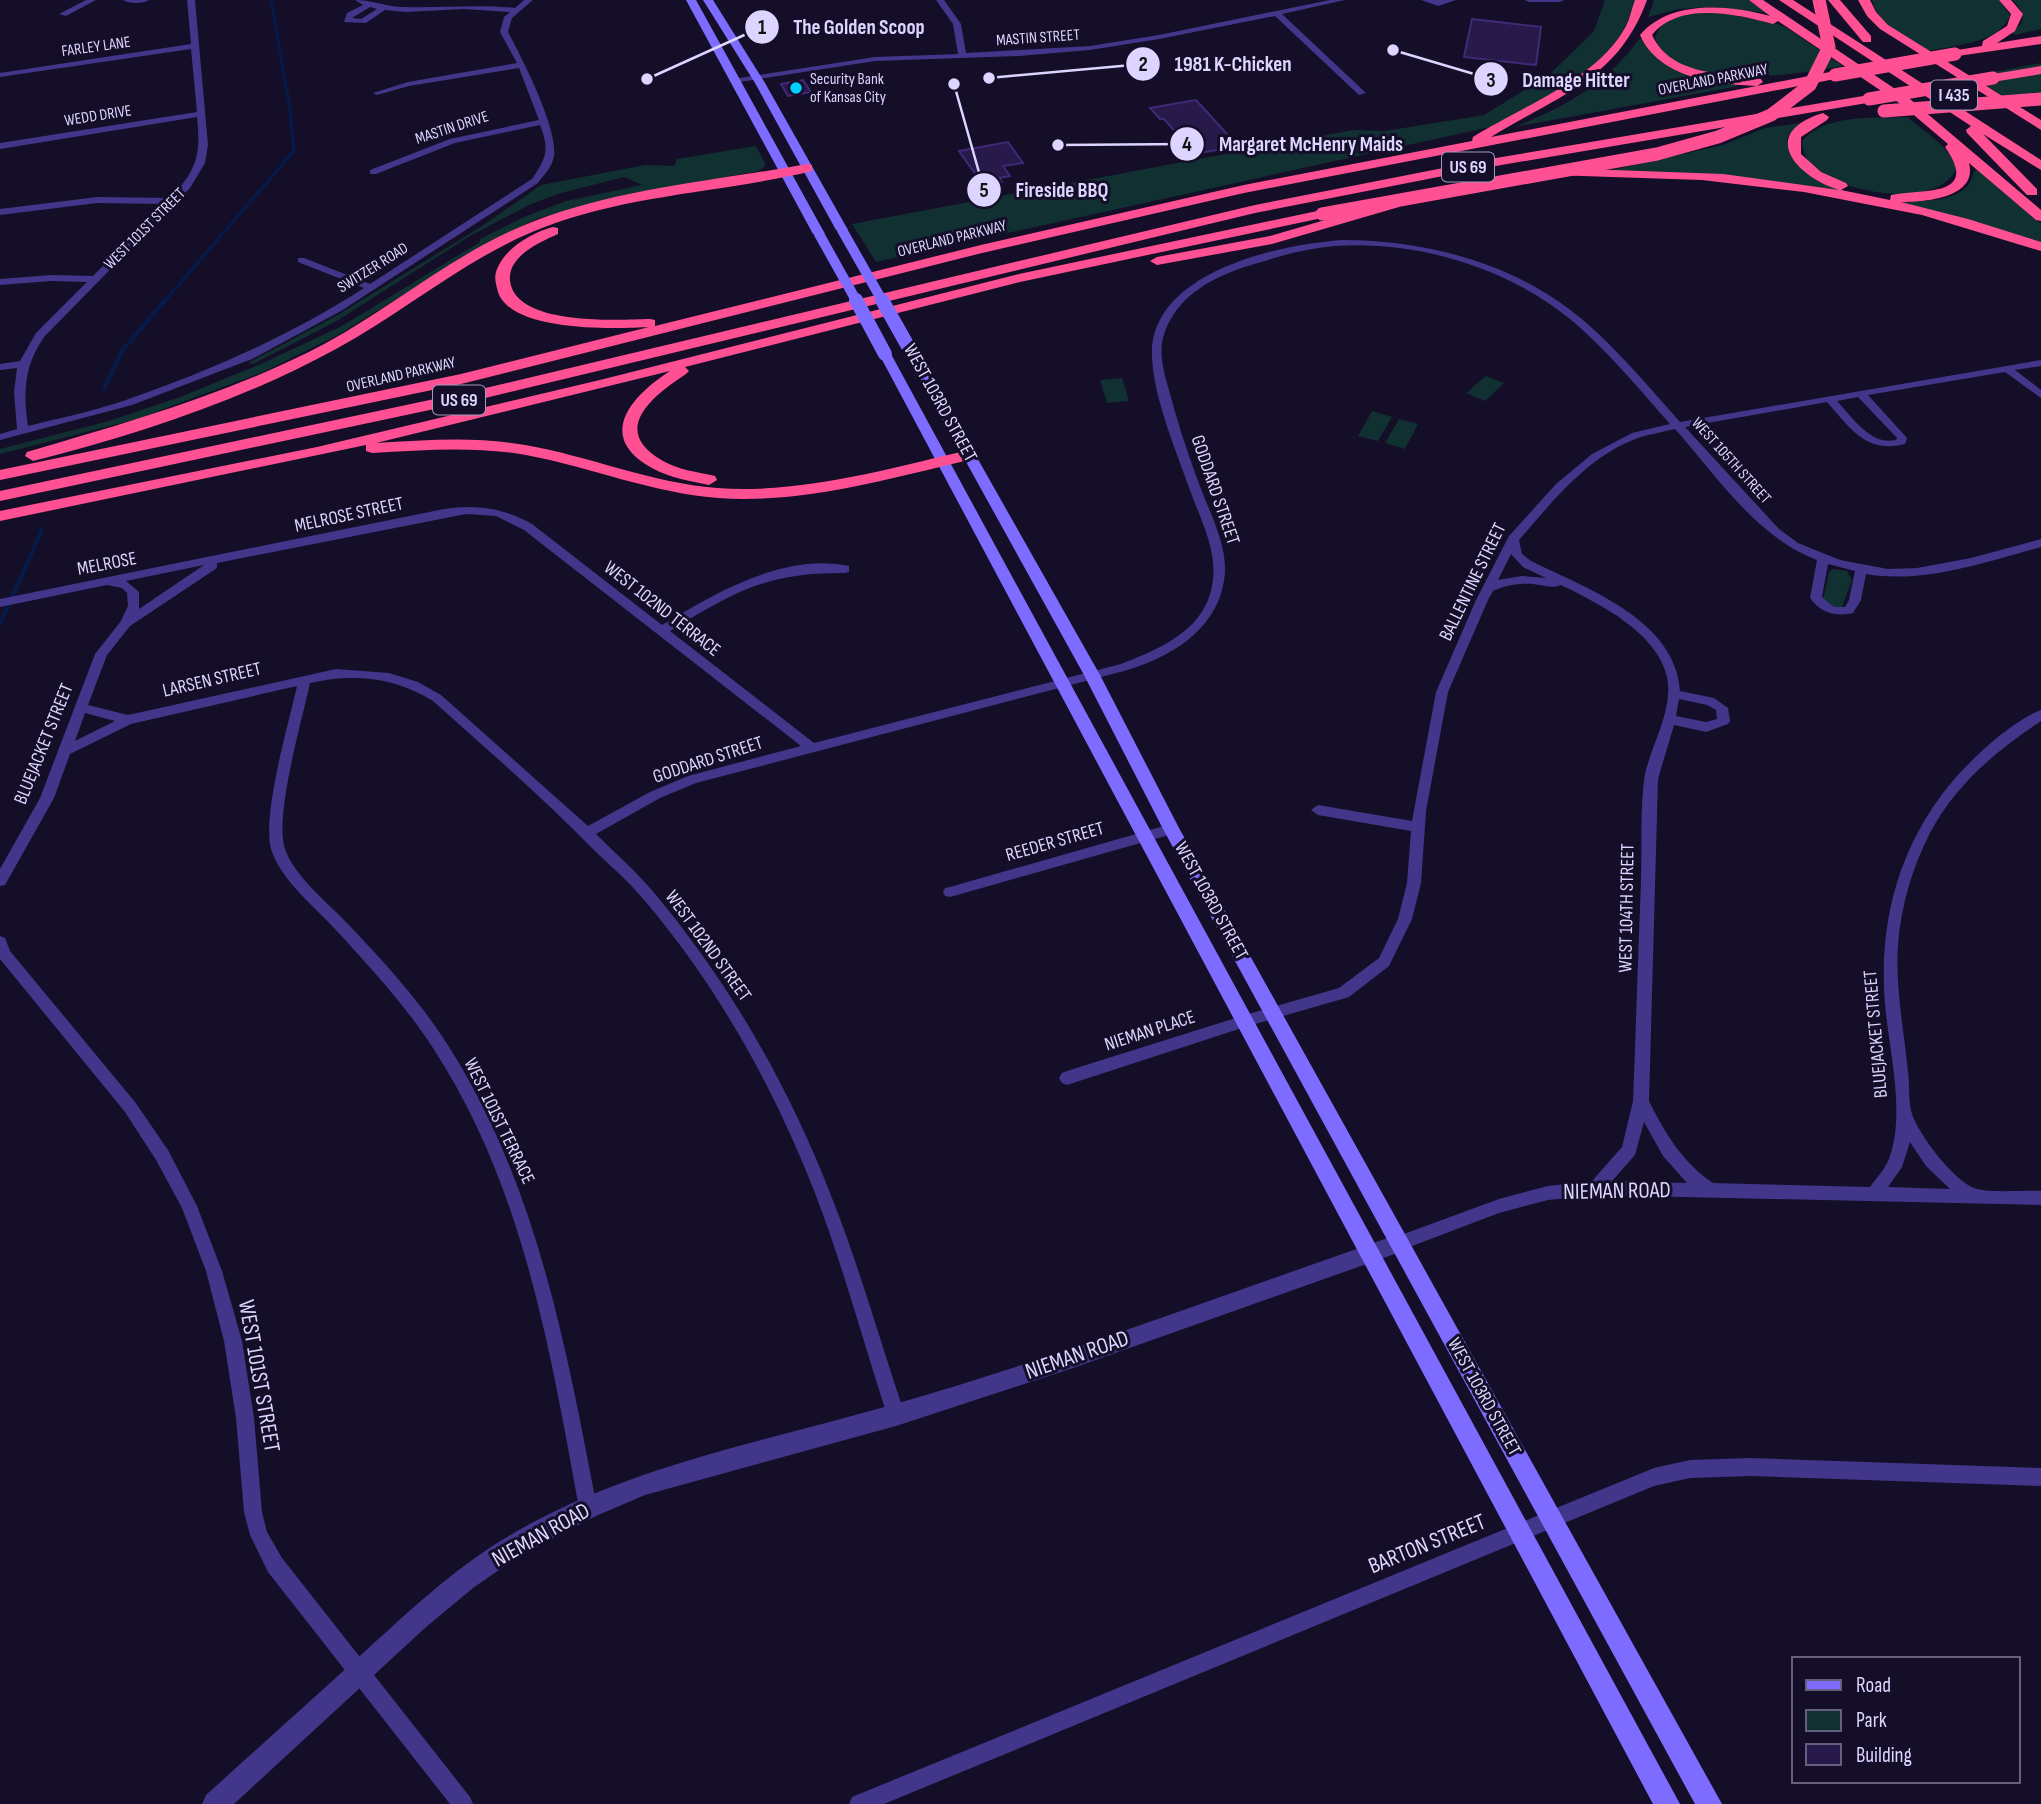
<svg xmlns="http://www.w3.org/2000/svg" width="2041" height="1804" viewBox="0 0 2041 1804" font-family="'Sofia Sans Condensed',sans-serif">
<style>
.green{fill:#113032}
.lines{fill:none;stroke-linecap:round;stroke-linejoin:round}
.stream-far1{stroke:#071947;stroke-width:3.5}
.stream{stroke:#071947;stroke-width:4.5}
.building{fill:#27194a;stroke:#402a77;stroke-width:2}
.minor{fill:#413689;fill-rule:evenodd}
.tertiary{fill:#413689;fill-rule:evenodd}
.secondary{fill:#7d6cff;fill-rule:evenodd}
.motorway{fill:#ff5093;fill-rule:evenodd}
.secondary-bridge-far1{stroke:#7d6cff;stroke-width:10}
.secondary-bridge{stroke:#7d6cff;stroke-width:14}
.motorway-bridge{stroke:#ff5093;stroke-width:13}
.poi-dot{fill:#01ceff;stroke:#150e28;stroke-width:2.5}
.labels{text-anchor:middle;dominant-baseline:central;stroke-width:6;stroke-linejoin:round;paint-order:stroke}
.far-street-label{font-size:16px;fill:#ddd5ff;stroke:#150e28}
.far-poi-label{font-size:16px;fill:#ddd5ff;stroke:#150e28;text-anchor:start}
.shield{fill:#150e28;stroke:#a199be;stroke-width:2}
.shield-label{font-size:18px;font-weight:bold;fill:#ddd5ff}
.street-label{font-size:19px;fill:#ddd5ff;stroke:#150e28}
.near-street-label{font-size:23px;fill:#ddd5ff;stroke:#150e28}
.leader{fill:none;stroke:#ddd5ff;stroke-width:2.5}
.callout-dot{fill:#ddd5ff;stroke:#150e28;stroke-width:2.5}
.mark-label{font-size:21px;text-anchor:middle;font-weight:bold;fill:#111}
.callout-label{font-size:21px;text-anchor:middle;font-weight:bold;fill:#ddd5ff;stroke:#150e28;stroke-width:6;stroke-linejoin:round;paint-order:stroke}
</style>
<rect width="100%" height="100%" fill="#150e28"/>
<path class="green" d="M1605 0H1637L1622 33 1604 61 1527 113 1490 127 876 262 852 224 1353 130 1385 131 1484 115 1549 75 1594 31Z
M1654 0H1748L1768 13 1710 7 1679 9 1648 17Z
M1872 0H1999L2010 15C2001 43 1952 46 1927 51 1907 38 1878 25 1872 0Z
M2012 0H2041V29L2015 35 2011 32 2022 23C2024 12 2020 7 2012 0Z
M1714 12 1772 22 1787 28 1843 66C1797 74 1678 95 1655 38 1663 12 1692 13 1714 12Z
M1639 39H1643L1666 63 1739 86 1514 127C1565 107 1607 84 1639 39Z
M2041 63V96L2004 98 1968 77Z
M1907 117C1925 132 1948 145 1957 168 1938 212 1834 193 1809 162 1804 156 1803 148 1802 141 1826 113 1873 119 1907 117Z
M1800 123 1787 138C1788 168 1820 182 1845 191L1731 176 1607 171 1723 145 1765 128Z
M756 146 766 165 758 171 613 198 539 218 490 241 338 335 261 373 137 419 0 454V449L109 421 180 397 261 364 342 326 480 242V239L524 217 566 201 642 185 624 177 561 193 531 204 470 236 335 322 253 364 248 363 336 316 482 226 541 185 645 165 674 166 677 159Z
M1976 168 2041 224V243L1893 201C1916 201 1954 204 1969 184 1972 179 1973 173 1976 168Z
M1486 376 1504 383 1485 401 1466 393Z
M1122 378 1129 401 1107 403 1100 380Z
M1372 411 1392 417 1378 441 1358 436Z
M1399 419 1418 424 1405 449 1385 443Z
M1833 569 1847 571 1852 580 1842 607H1834L1823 600 1829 572Z"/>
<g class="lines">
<path class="stream-far1" d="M164 302 294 151 290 109 271 0"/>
<path class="stream" d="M104 389 122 351 165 300
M0 624 42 530"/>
</g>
<path class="building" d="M1472 19 1541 27 1536 65 1464 57Z
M803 80 811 92 788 96 781 84Z
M1196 100 1238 146 1195 154 1164 119H1160L1150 108Z
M1008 142 1023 163 1003 166 1010 176 999 178 1002 182 983 185 959 151Z"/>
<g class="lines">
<path class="minor" d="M86 0H96L66 16 59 14Z
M123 0H149C143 4 129 4 123 0Z
M187 0H195L208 145 205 163 190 188 44 337C24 366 23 393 28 426 60 418 94 411 126 400 209 371 290 336 364 288L298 262V258H304L370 284 532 179C546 158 550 150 540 125L455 143 376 174H370V170L450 139 539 120 519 68 409 86 377 95 373 93 408 82 517 63 500 32 504 17 510 12 463 9 406 12 385 10 366 23 344 22 347 13 363 5 355 0C372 0 387 7 404 7 441 8 478 4 515 8L524 0H533L512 18 508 32C521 56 562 135 553 160 551 168 543 176 538 183L341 311 252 359 132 405 0 440V434L17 429 14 392 17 368 0 370V364L20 361 36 333 87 282 51 281 0 285V279L51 275 93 276 165 204 97 203 0 215V209L97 197 170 198C197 170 201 155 197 117L0 149V143L197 112 191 49 0 77V73L191 44ZM370 7 377 9 361 19 352 18Z
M936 0H944L961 24 966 53 1090 46 1159 35 1330 0H1345L1282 14 1366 93 1359 95 1275 16 1159 39 1090 50 1019 56 875 61 733 83 729 81 733 79 875 57 958 54 953 24Z
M1421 0H1456L1438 6Z
M1525 0H1564L1560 2H1529Z
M1343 240C1428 240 1517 264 1583 320 1619 351 1649 387 1680 422L2041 360V366L2015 370 2041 390V398L2005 372 1868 395 1907 438 1905 444C1866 454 1850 428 1827 402L1685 427 1779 529 1798 543 1840 560 1888 569 1917 568 1971 558 2041 539V547C1985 562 1924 584 1866 574L1861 600 1853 613C1835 617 1821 613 1810 598L1817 560C1756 537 1717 476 1675 429 1663 432 1650 434 1638 438 1588 456 1553 501 1519 540L1522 554 1531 561C1586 588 1676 620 1680 691L1714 698 1728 708 1730 721 1728 724 1706 732 1674 725 1658 779 1649 1101C1665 1133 1682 1162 1713 1183L1870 1187C1877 1177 1887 1167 1890 1156 1907 1105 1885 1039 1884 986 1881 908 1905 835 1957 776 1977 754 2014 720 2041 710V721C1997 750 1955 785 1930 833 1912 868 1901 906 1898 945 1895 988 1904 1030 1908 1072 1910 1085 1908 1102 1912 1114 1919 1135 1955 1183 1977 1189 1992 1193 2025 1190 2041 1191V1205L1596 1195 1548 1200 1499 1213 1399 1251 1393 1248 1391 1243 1393 1238 1499 1199 1548 1186 1592 1181 1622 1147 1633 1101C1636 1028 1638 955 1641 882 1642 849 1640 814 1644 780 1649 747 1674 712 1667 677 1657 632 1598 603 1561 585 1553 589 1542 585 1533 584 1519 583 1506 585 1493 591L1488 600 1448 692 1426 811 1421 883 1412 919 1389 966 1349 997 1245 1027 1067 1085 1062 1083 1059 1078 1062 1073 1067 1071 1245 1015 1339 988 1379 958 1398 919 1407 883 1411 831 1318 815 1311 810 1318 805 1412 821 1436 692 1476 600 1509 536 1556 484 1592 454 1632 433 1670 424C1640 390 1610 354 1576 324 1512 269 1419 240 1335 246 1309 248 1283 255 1258 263 1218 274 1175 294 1163 338 1159 354 1164 374 1169 390 1177 421 1187 451 1198 481 1209 512 1230 548 1224 581 1216 631 1169 658 1124 671L696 783 660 798 596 834C616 854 638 873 656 895 730 984 788 1085 830 1193 859 1265 880 1341 905 1415L902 1421 896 1424 890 1421 887 1415C863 1341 843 1266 815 1193 774 1088 718 987 645 901 630 883 613 868 596 852 544 799 488 750 433 701 395 677 353 673 310 683 302 721 274 816 285 849 294 876 330 905 349 925 383 961 417 998 444 1039 536 1180 566 1345 597 1508L594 1514 588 1517 582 1514 579 1508C550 1349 523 1186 433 1048 405 1005 370 967 335 929 314 906 283 882 272 852 260 820 289 723 297 686L131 724 70 754 54 798 5 885 0 886V869L40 798 95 654 121 621 128 606 127 593 122 588 107 585 0 607V599L444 509C476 504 504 508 532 524L662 625C715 593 785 552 849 566V572L845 573C768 572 734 592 670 631L814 743 1121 664C1154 651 1194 635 1208 600 1223 562 1204 528 1191 493 1177 453 1153 397 1152 356 1149 272 1280 244 1343 240ZM1858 397 1897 438 1896 440C1871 446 1852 417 1837 401ZM466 514 496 516 524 530 801 746 688 776 650 792 588 826 441 695 418 682 389 673 336 669 128 715 88 705 107 655 130 626 217 568V563ZM1511 554 1523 567 1546 578 1522 576 1498 580ZM1828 564 1855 571 1849 600 1845 607H1834L1822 597ZM204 565 139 609V592L126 581ZM1679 699 1707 705 1716 710 1717 719 1706 722 1676 716ZM85 713 115 721 75 741ZM1644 1122 1663 1156 1687 1183 1612 1181 1635 1155ZM1910 1142 1926 1166 1950 1189 1888 1187 1902 1167Z
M1171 824 1178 829 1176 833 950 897 945 896 943 892 945 888 950 887Z
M0 936 5 938 10 951 135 1102 168 1150 197 1206 222 1271 242 1341 254 1418 262 1512 267 1532 282 1558 470 1797 473 1804H450L268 1572 250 1535 244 1512 236 1418 224 1341 206 1271 182 1208 156 1160 125 1112 0 959Z
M1751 1458 2041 1468V1486L1751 1476 1690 1478 1654 1486 884 1804H849L852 1797 1654 1468 1690 1460Z"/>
<path class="tertiary" d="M1399 1234 1406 1236 1409 1243 1406 1250 1076 1367 896 1426 645 1495 596 1516 519 1556 473 1588 425 1628 234 1804H202L206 1795C258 1748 309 1702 361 1655 406 1614 450 1572 502 1540 623 1466 761 1443 895 1404 1065 1355 1232 1292 1399 1234Z"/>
<path class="secondary" d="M686 0H696L825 234 823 236 813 234Z
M703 0H713L765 83 848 230 846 232 836 230 755 83Z
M909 344 915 348 1100 675 1179 828 1722 1804H1695L1163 829 1084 675 903 348Z
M885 350 891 354 1680 1804H1653L879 354Z"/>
<path class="motorway" d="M1635 0H1647C1618 80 1557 96 1491 137L1835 71 1841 75 1835 79 1244 193 982 253 461 384 0 480V470L461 374 649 327C615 329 505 333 497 288 495 280 494 275 498 267 507 247 533 232 553 227L558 228V234C540 242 508 256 510 280 514 326 616 320 650 319L655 320V326L981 245 1244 185 1472 141 1473 137C1521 107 1599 78 1626 26 1630 18 1632 8 1635 0Z
M1749 0H1763L1910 99 2041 210V221L2036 220 1969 163C1978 198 1925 202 1901 202L1968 219 2041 242V251L1922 215 1804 192 1702 180 1553 175V169L1558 168 1723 174 1839 190C1795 176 1758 133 1823 113L1829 117 1827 120 1801 137V154L1821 172 1846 183 1848 186 1841 190 1890 200 1891 195C1922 189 1981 198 1945 147L1948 144 1902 105 1778 21 1773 24C1737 14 1679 1 1652 35 1672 77 1723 72 1761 79L1763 82 1757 86C1715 84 1659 78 1640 35 1669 0 1729 4 1770 16Z
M1779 0H1793L2041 160V170L1983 134 2037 189V195H2027L1967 133 1966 130 1971 126Z
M1828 0H1840L1871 36V42H1863Z
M1858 0H1870L1876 12 1888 25 2041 120V130L1880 29 1867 16Z
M1999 0H2011L2023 14 2015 31 1997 43 2041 36V44L1951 57V51L1982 46 1983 41 2007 26 2011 14Z
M2041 66V74L1993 82 1987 78 1993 74Z
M1869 95 1873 96V102L1484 168 1255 213 477 400 0 501V491L477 390 1255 205 1484 160Z
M807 164 812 165V171C722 193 629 194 542 228 467 257 406 311 336 349 243 400 136 435 33 461L25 456 27 452C129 422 232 393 326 343 396 305 457 251 532 222 619 188 715 181 807 164Z
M1394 200 1401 204 1399 207 1272 244 1157 265 1150 261 1157 257 1270 236Z
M1322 210 1329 214 1327 217 1020 282 685 367 689 371 686 374C654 395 608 430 663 461 679 470 697 472 715 476L717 480 709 485C690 481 670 478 652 468 595 437 631 396 670 371L376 443C426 440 475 436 525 445 589 456 651 483 717 488 802 494 887 469 969 450L975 451 977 455 975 459 969 460C887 479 803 504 718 498 652 493 590 467 526 455 474 446 424 450 372 453L366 451V445L0 521V511L317 447 604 379 1019 274Z"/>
<path class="secondary-bridge-far1" d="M842 230 883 302
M819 234 857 302"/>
<path class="secondary-bridge" d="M856 300 885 354
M882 300 909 348"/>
<path class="motorway-bridge" d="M1835 75 1955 54
M1869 99 1993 78
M1884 111 2041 99
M1322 214 1657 154 1718 137 1771 115 1810 85 1829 47 1819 0"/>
</g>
<circle class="poi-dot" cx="796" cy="88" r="7"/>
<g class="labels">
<g class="far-street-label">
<text transform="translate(1038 38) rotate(-4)">MASTIN STREET</text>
<text transform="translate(96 47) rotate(-8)">FARLEY LANE</text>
<text transform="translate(1713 80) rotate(-11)">OVERLAND PARKWAY</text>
<text transform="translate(98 116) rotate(-9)">WEDD DRIVE</text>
<text transform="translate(452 128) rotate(-18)">MASTIN DRIVE</text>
<text transform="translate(145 229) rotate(-45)">WEST 101ST STREET</text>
<text transform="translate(952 239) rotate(-14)">OVERLAND PARKWAY</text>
<text transform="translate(373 268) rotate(-32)">SWITZER ROAD</text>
<text transform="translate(401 375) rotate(-13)">OVERLAND PARKWAY</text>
<text transform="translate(1731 461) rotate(48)">WEST 105TH STREET</text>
</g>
<g class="far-poi-label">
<text x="810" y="79">Security Bank<tspan x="810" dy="18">of Kansas City</tspan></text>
</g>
<g class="shield">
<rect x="1931" y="80.5" width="46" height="29" rx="5"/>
<rect x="1442" y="152.5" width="52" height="29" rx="5"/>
<rect x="433" y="385.5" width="52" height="29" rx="5"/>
</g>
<g class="shield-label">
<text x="1954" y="95">I 435</text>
<text x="1468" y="167">US 69</text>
<text x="459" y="400">US 69</text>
</g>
<g class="street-label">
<text transform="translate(940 403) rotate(61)">WEST 103RD STREET</text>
<text transform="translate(1215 490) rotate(71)">GODDARD STREET</text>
<text transform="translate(349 515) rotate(-12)">MELROSE STREET</text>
<text transform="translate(107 564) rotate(-11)">MELROSE</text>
<text transform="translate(1473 582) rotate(-64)">BALLENTINE STREET</text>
<text transform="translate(662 609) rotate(38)">WEST 102ND TERRACE</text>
<text transform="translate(212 680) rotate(-13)">LARSEN STREET</text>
<text transform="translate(44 744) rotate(-68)">BLUEJACKET STREET</text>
<text transform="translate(708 760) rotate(-18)">GODDARD STREET</text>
<text transform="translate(1055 842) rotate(-16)">REEDER STREET</text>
<text transform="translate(1211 901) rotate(61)">WEST 103RD STREET</text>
<text transform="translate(1627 908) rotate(-89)">WEST 104TH STREET</text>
<text transform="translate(708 946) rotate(54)">WEST 102ND STREET</text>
<text transform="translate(1150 1031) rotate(-18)">NIEMAN PLACE</text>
<text transform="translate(1876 1034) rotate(-95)">BLUEJACKET STREET</text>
<text transform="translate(499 1121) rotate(64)">WEST 101ST TERRACE</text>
<text transform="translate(1484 1397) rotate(61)">WEST 103RD STREET</text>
</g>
<g class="near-street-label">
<text transform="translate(1617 1191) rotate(-1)">NIEMAN ROAD</text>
<text transform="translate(1077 1355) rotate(-19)">NIEMAN ROAD</text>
<text transform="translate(259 1376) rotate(80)">WEST 101ST STREET</text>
<text transform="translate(541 1535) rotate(-29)">NIEMAN ROAD</text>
<text transform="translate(1427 1544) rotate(-22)">BARTON STREET</text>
</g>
</g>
<path class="leader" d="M647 79L762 27M989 78L1143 64M1393 50L1491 79M1058 145L1187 144M954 84L984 190"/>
<g class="callout-dot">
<circle cx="647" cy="79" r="7"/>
<circle cx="989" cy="78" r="7"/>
<circle cx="1393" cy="50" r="7"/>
<circle cx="1058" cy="145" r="7"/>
<circle cx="954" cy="84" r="7"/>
<circle cx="762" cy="27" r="18"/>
<circle cx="1143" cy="64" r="18"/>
<circle cx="1491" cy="79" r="18"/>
<circle cx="1187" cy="144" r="18"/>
<circle cx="984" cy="190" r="18"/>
</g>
<g class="mark-label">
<text x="762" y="34">1</text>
<text x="1143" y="71">2</text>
<text x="1491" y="87">3</text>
<text x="1187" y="151">4</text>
<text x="984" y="197">5</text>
</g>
<g class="callout-label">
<text x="859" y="34">The Golden Scoop</text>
<text x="1233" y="71">1981 K-Chicken</text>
<text x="1576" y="87">Damage Hitter</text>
<text x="1311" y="151">Margaret McHenry Maids</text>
<text x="1062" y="197">Fireside BBQ</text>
</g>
<rect x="1792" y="1657" width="228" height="126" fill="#150e28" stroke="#655e7e" stroke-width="2"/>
<rect x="1806" y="1680" width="35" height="10" fill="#7d6cff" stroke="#655e7e" stroke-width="2"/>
<text x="1856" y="1692" font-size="21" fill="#ddd5ff">Road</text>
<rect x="1806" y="1710" width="35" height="21" fill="#113032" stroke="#655e7e" stroke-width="2"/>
<text x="1856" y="1727" font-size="21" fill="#ddd5ff">Park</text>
<rect x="1806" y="1744" width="35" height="21" fill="#27194a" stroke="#655e7e" stroke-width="2"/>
<text x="1856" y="1762" font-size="21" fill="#ddd5ff">Building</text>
</svg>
